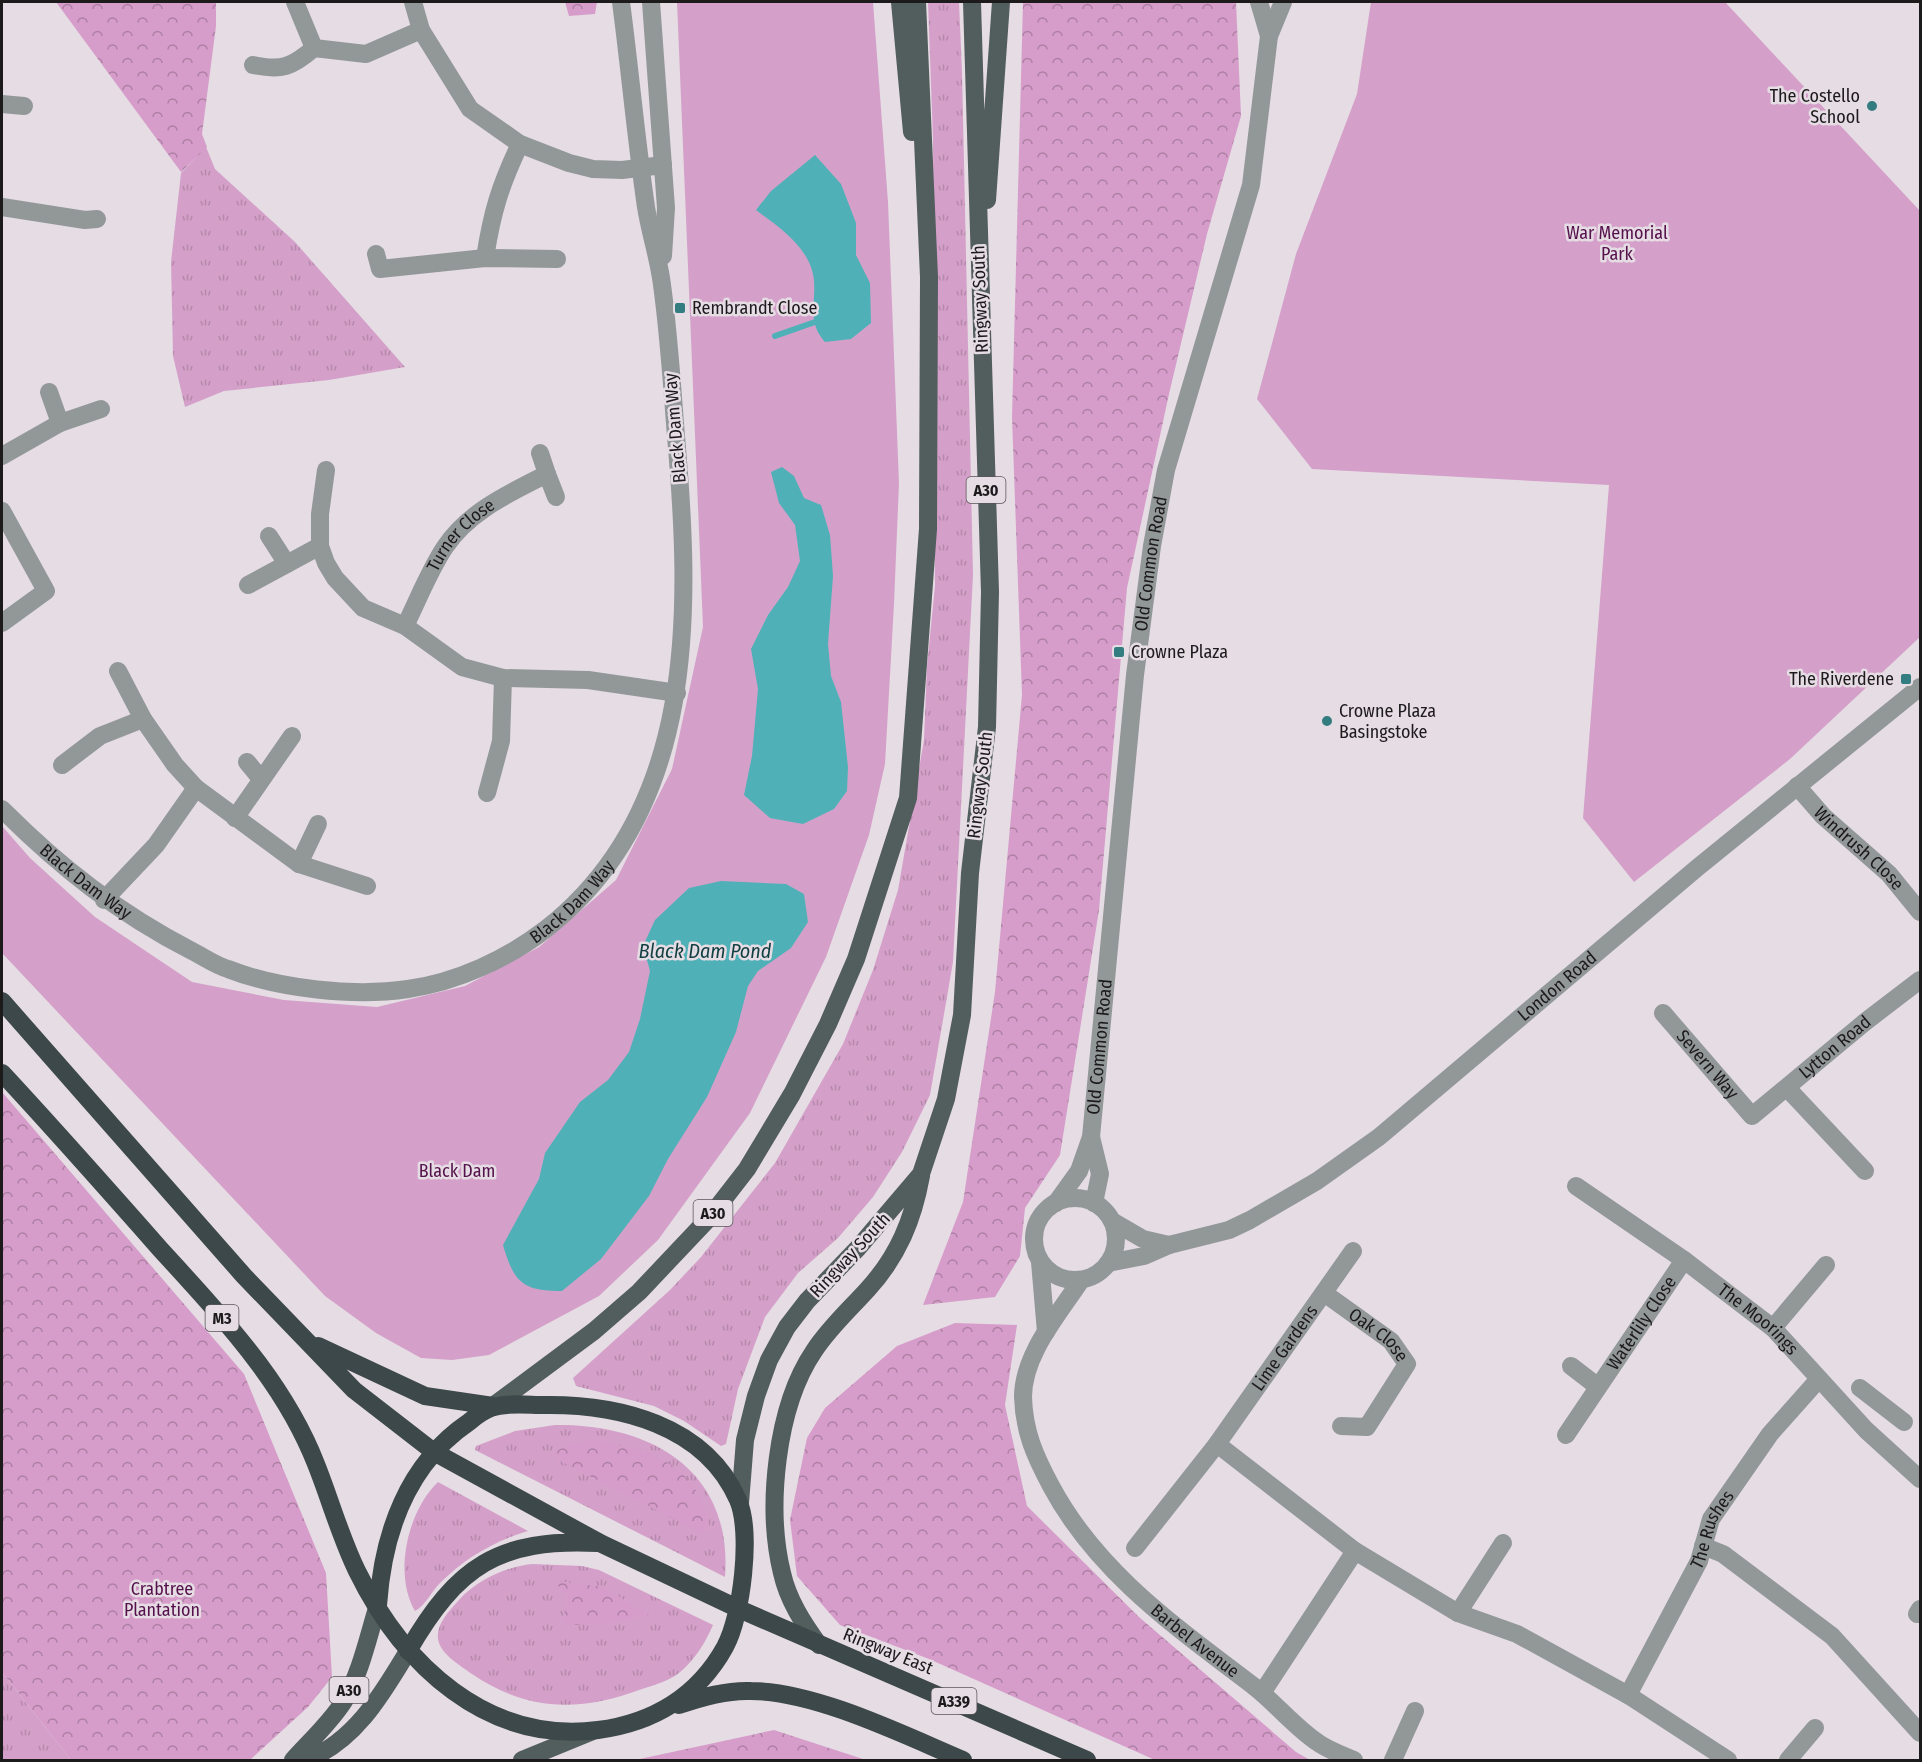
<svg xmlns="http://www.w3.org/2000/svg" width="1922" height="1762" viewBox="0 0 1922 1762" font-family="'Fira Sans Condensed',sans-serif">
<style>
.grass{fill:url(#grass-tufts)}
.forest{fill:url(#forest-crowns)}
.park{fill:#d4a0c9}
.water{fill:#4fb1b7}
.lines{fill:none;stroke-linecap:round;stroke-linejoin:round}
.stream{stroke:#4fb1b7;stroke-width:6}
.minor{stroke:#929898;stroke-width:18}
.major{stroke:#525d5d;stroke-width:18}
.highway{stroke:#3c4849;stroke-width:18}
.poi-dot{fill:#337c80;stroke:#e6dce4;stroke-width:2}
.labels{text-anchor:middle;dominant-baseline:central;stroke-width:5;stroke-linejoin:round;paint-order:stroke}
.shield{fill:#e6dce4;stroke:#595458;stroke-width:1.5}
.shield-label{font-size:16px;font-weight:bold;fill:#1d1a1c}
.poi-label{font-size:18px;fill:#1d1a1c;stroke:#e6dce4;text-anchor:start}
.park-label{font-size:18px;fill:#55114c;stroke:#e6dce4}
.street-label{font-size:18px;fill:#1d1a1c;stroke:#e6dce4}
.water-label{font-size:20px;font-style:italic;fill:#113f42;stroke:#e6dce4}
</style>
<defs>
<pattern id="grass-tufts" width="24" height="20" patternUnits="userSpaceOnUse" patternTransform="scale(1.5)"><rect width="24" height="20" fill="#d4a0c9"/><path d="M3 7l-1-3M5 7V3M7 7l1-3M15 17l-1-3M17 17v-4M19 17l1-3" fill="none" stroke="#b689ac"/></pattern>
<pattern id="forest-crowns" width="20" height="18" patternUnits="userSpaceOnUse" patternTransform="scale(1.5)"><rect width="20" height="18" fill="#d69dca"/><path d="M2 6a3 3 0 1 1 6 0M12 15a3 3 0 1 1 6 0" fill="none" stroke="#ad7fa3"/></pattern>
</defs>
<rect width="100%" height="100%" fill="#e6dce4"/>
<path class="grass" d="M928 2H959L962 72 973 575 953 962 930 1095 902 1152 873 1197 838 1238 798 1273 765 1317 738 1389 726 1444 721 1446 684 1421 654 1406 576 1386 573 1378 670 1290 701 1257 775 1163 843 1044 873 970 898 890 924 740 927 666 935 586 933 139Z
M206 147 215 169 295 242 405 367 329 380 224 391 185 407 173 356 171 262 181 173Z
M555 1425C651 1424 733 1470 725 1577L475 1450 476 1446 515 1431Z
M438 1482 528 1531C494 1541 465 1558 440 1583 432 1591 425 1606 415 1611 393 1574 408 1510 438 1482Z
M532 1564 582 1566 599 1570 713 1625C705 1643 695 1660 679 1673 669 1681 654 1685 642 1689 580 1712 528 1712 472 1674 461 1666 440 1654 438 1639 436 1624 450 1610 459 1600 477 1580 505 1567 532 1564Z
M2 1672 71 1760H2Z"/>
<path class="forest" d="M56 2H216V26L202 134 207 147 181 172Z
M565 2H597L595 14 569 16Z
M1023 2H1236L1241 116 1207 234 1169 394 1127 588 1099 910 1060 1155 1025 1208 1020 1256 995 1297 923 1305 963 1202 995 992 1022 695 1012 417Z
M2 1092 244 1374 326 1573 332 1677 308 1707 250 1760H71L2 1672Z
M955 1323 1017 1325 1005 1405 1027 1506 1139 1617 1296 1752 1310 1760H1155L929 1659 840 1625 797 1576 790 1520 807 1438 825 1408 897 1346Z
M592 1440C651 1450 697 1462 710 1528L702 1533 558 1460 554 1452 569 1445Z
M558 1581 603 1587 649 1615 608 1623 570 1625 563 1619 568 1598 556 1583Z
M774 1730 866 1760H635Z"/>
<path class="park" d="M677 2H873L888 202 899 483 894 604 885 764 869 835 826 957 750 1113 658 1240 599 1296 489 1355 452 1360 421 1358 376 1333 325 1296 2 953V826L30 858 95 917 192 982 284 1000 377 1007 465 986 539 947 616 880 672 769 703 627Z
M1371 2H1725L1920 211V637L1790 759 1634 882 1583 818 1609 485 1312 469 1257 399 1296 254 1357 94Z"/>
<path class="water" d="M815 155 841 184 856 223V255L870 283 871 323 851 339 825 342C803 318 821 295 811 267 801 241 777 226 756 210L771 191Z
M782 467 794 476 804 498 821 505 830 535 833 576 828 644 831 676 841 702 848 767 847 791 834 809 803 824 770 818 744 795 752 756 758 689 751 649 768 615 788 587 800 561 795 525 779 503 771 472Z
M721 881 786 884 804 894 808 922 791 948 758 971 748 986 736 1032 707 1097 668 1159 649 1196 601 1259 562 1291C523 1291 514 1283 503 1245L539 1179 545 1153 580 1102 608 1080 629 1052 640 1019 650 971 643 946 655 920 689 888Z"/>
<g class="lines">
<path class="stream" d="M775 336 815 322"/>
<g class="minor">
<path d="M295 2 314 48 366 54 421 30"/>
<path d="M413 2 421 30 470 109 520 144 569 163 593 169 622 170 663 165"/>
<path d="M651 2 666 208 663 256"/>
<path d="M1259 2 1269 36"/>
<path d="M253 65C282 71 292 67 314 48"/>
<path d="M2 104 24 106"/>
<path d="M2 207 85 220 97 219"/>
<path d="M376 254 380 269 485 258 557 259"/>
<path d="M485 258C492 212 500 186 520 144"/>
<path d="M49 392 60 423"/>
<path d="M2 456 60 423 101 409"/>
<path d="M326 470 320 514V546L326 563 335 578 363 608 405 626 462 667 503 678 588 680 677 693"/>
<path d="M547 474 556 497"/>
<path d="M2 511 46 591 2 623"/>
<path d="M269 536 287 564"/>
<path d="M248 585 320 546"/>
<path id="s1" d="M405 626C418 600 429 571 445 547 469 511 510 493 547 474L540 453"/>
<path d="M118 671 143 719 175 765 196 788 299 864 367 886"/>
<path d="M247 762 261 779"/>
<path d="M62 765 100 736 143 719"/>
<path id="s2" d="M1797 786 1823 816 1889 874 1920 912"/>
<path d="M487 793 501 741 503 678"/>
<path id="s3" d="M2 809C60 867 118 913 192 951 204 957 215 965 228 969 279 989 354 997 408 989 457 982 507 959 546 929 698 810 691 610 676 436 672 386 669 335 662 285 659 259 650 233 646 207 636 139 630 70 621 2"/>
<path d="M235 818 292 736"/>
<path d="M299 864 318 824"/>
<path d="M104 900 156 845 196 788"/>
<path id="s4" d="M1663 1013 1752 1116 1865 1022 1920 980"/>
<path d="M1788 1089 1865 1171"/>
<path d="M1091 1137 1100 1174 1094 1203"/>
<path id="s5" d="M1576 1186 1684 1260 1773 1328 1866 1430 1920 1479"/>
<circle cx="1075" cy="1239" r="41"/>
<path id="s6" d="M1056 1203 1079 1171 1091 1137 1135 675 1152 546 1166 470 1251 185 1269 36 1283 2"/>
<path d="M1112 1221 1143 1239 1169 1245"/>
<path d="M1040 1262 1046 1332"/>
<path id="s7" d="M1108 1263 1144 1256 1169 1245 1229 1230 1250 1220 1317 1181 1379 1137 1697 868 1920 687"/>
<path id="s8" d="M1081 1280C1059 1314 1023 1354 1023 1397 1024 1432 1035 1456 1051 1486 1098 1574 1179 1629 1256 1688 1277 1705 1295 1727 1317 1742 1328 1750 1342 1755 1354 1760"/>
<path id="s9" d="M1324 1293 1391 1341 1407 1364 1367 1427 1341 1426"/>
<path d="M1773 1328 1826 1265"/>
<path d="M1571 1366 1597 1386"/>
<path d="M1860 1388 1904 1422"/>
<path id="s10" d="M1566 1435 1684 1260"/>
<path d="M1217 1444 1355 1551 1458 1613 1517 1634 1628 1695 1728 1760"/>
<path d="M1703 1546 1723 1554 1832 1636 1920 1733"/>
<path id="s11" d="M1135 1548 1217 1444 1353 1251"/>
<path d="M1458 1613 1503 1543"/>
<path d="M1917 1614 1920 1609"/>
<path d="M1262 1693 1355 1551"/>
<path id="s12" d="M1628 1695 1699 1561 1711 1519 1770 1434 1818 1380"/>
<path d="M1393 1760 1415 1711"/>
<path d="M1788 1760 1815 1728"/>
</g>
<path class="major" d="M900 2 912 132
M987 200 1001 2
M493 1406 594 1331 639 1292 709 1218 747 1169 792 1094 828 1024 856 959 908 798 928 529 929 277 917 2
M740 1503 745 1440 756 1396 769 1360 787 1327 807 1301 858 1248 921 1174 946 1099 962 1015 970 873 987 727 990 592 972 2
M819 1645C803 1623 788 1600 782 1573 766 1508 776 1407 814 1351 829 1328 849 1310 868 1289 898 1256 913 1220 921 1176
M293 1760C310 1741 330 1723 344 1701 361 1672 368 1637 378 1605
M307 1760C356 1740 382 1694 408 1651
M522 1760 593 1731"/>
<path class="highway" d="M2 1001 244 1276 354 1390 434 1452 602 1544 739 1609 1087 1760
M2 1073C56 1131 108 1190 161 1250 195 1287 229 1324 259 1364 282 1395 302 1428 316 1464 330 1499 340 1536 357 1571 403 1665 487 1744 598 1730 653 1723 698 1696 725 1647 742 1616 752 1532 738 1500 705 1424 617 1404 544 1405 528 1405 506 1402 491 1408 483 1411 475 1417 469 1422 407 1464 383 1534 378 1605
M318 1346 425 1396 493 1406
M408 1651C457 1566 499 1538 598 1543
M679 1705C703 1697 727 1690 751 1691 815 1691 904 1735 963 1760"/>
</g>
<g class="poi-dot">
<circle cx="1872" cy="106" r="6"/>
<rect x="674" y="302" width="12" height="12" rx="3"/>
<rect x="1113" y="646" width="12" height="12" rx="3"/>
<rect x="1900" y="673" width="12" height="12" rx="3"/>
<circle cx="1327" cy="721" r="6"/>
</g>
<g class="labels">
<g class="shield">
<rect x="966.5" y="477" width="39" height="26" rx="4.5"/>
<rect x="693.5" y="1200" width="39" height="26" rx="4.5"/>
<rect x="205.5" y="1305" width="33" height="26" rx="4.5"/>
<rect x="329.5" y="1677" width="39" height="26" rx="4.5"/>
<rect x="931.5" y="1688" width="45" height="26" rx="4.5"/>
</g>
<g class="shield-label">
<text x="986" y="490">A30</text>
<text x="713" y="1213">A30</text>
<text x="222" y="1318">M3</text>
<text x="349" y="1690">A30</text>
<text x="954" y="1701">A339</text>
</g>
<g class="poi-label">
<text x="1860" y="96" text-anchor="end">The Costello<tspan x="1860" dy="21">School</tspan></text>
<text x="692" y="308">Rembrandt Close</text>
<text x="1131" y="652">Crowne Plaza</text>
<text x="1894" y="679" text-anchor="end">The Riverdene</text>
<text x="1339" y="711">Crowne Plaza<tspan x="1339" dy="21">Basingstoke</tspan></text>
</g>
<g class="park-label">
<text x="1617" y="233">War Memorial<tspan x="1617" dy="21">Park</tspan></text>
<text x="457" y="1171">Black Dam</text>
<text x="162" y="1589">Crabtree<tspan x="162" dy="21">Plantation</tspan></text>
</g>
<g class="street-label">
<text transform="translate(980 299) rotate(-92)">Ringway South</text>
<text transform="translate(675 428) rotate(-95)">Black Dam Way</text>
<text stroke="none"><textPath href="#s1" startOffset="108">Turner Close</textPath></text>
<text stroke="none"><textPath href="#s6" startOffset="652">Old Common Road</textPath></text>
<text transform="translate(980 785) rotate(-83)">Ringway South</text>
<text stroke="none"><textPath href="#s2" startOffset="88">Windrush Close</textPath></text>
<text stroke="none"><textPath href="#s3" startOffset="111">Black Dam Way</textPath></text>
<text stroke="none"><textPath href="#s3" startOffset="651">Black Dam Way</textPath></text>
<text stroke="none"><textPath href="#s7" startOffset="536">London Road</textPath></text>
<text stroke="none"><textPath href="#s6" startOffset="166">Old Common Road</textPath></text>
<text stroke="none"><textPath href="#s4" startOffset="244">Lytton Road</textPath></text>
<text stroke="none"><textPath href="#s4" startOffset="68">Severn Way</textPath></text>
<text transform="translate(850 1255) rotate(-47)">Ringway South</text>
<text stroke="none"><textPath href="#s5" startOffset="226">The Moorings</textPath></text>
<text stroke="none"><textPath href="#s10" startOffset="135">Waterlily Close</textPath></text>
<text stroke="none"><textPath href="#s9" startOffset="69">Oak Close</textPath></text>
<text stroke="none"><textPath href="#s11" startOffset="250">Lime Gardens</textPath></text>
<text stroke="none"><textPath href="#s12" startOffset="186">The Rushes</textPath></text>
<text stroke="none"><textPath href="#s8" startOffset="440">Barbel Avenue</textPath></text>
<text transform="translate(888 1651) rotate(22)">Ringway East</text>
</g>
<g class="water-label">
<text x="705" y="951">Black Dam Pond</text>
</g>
</g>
<rect width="1922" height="1762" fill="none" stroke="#1d1a1c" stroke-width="6"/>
</svg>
